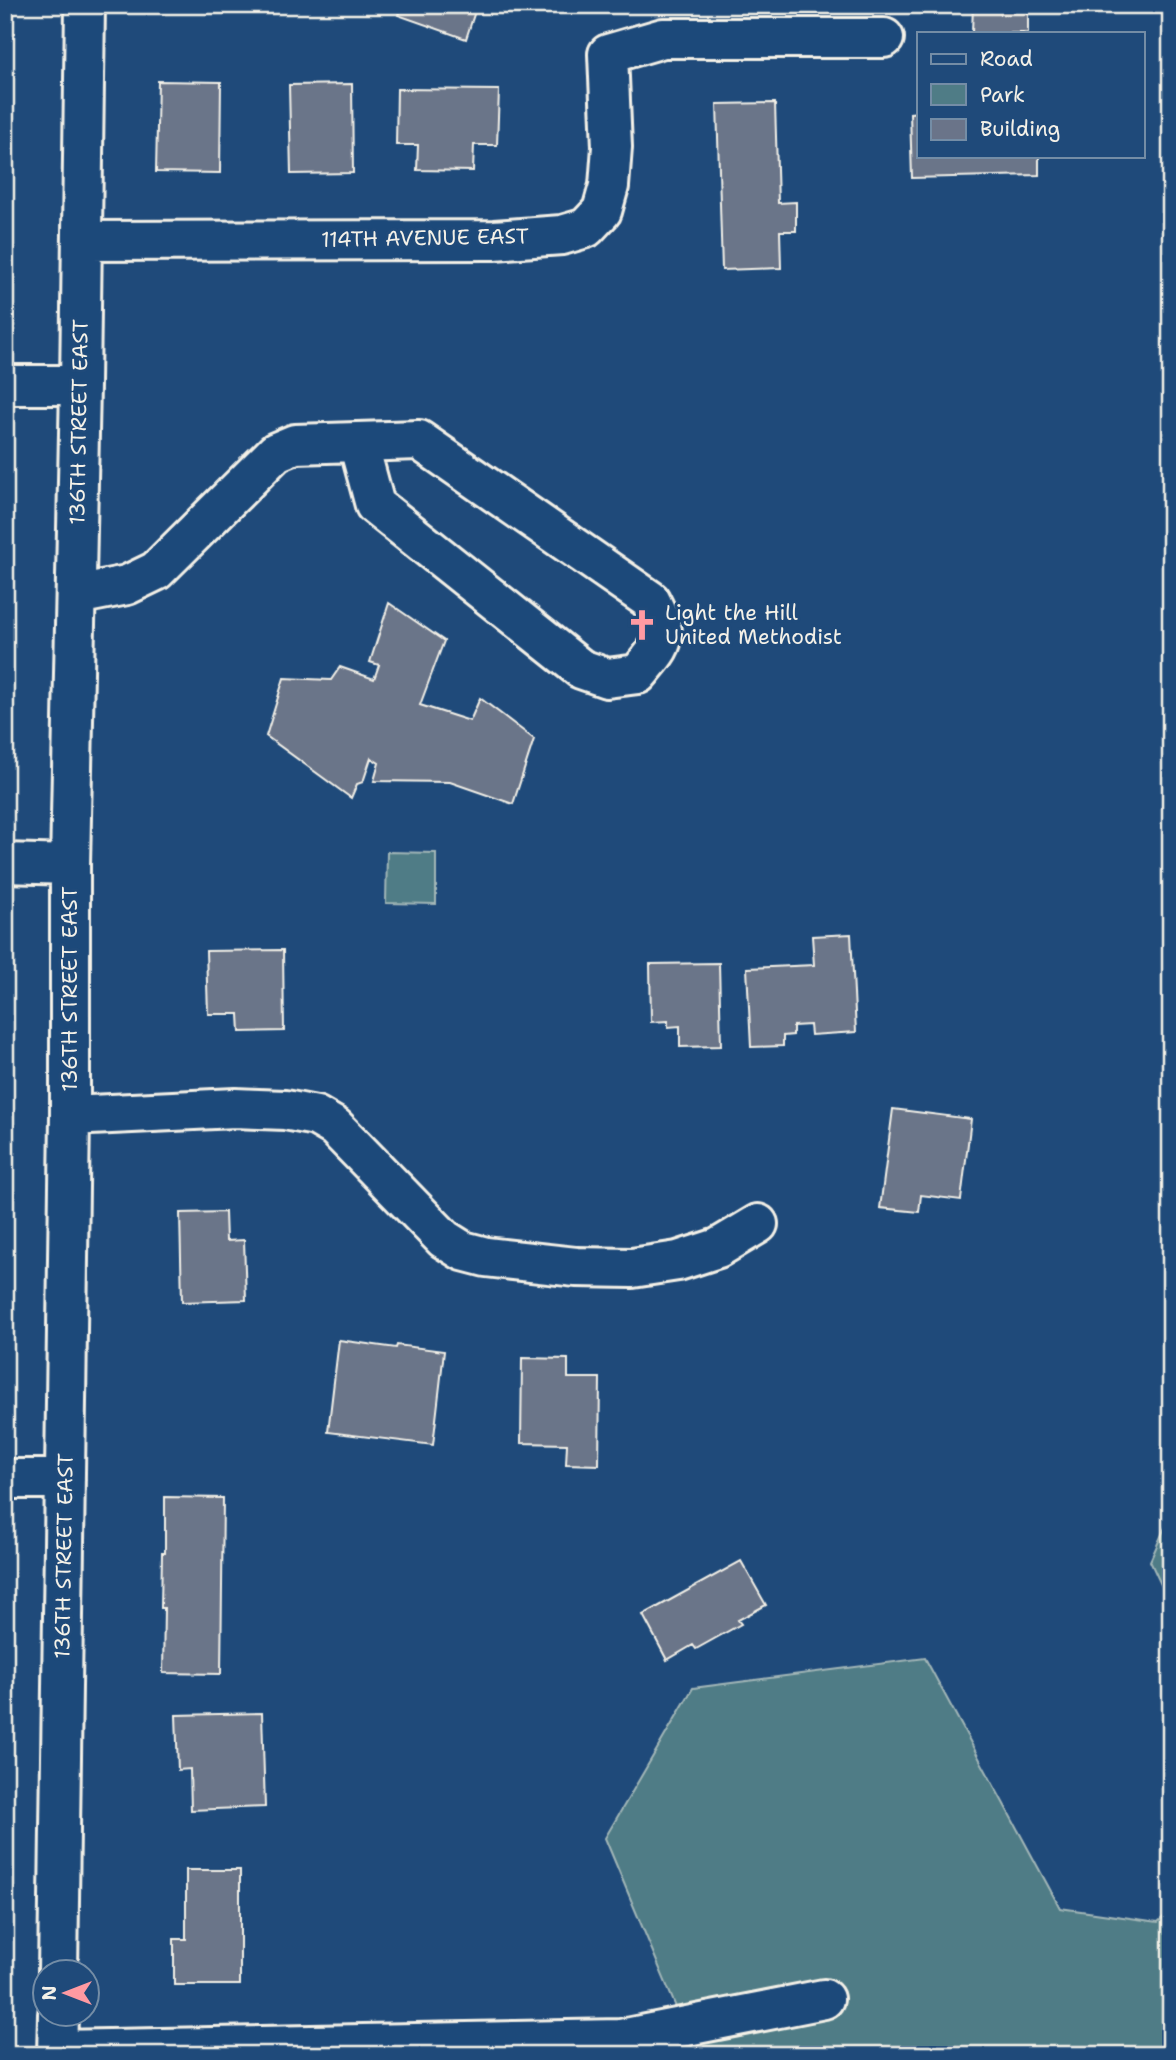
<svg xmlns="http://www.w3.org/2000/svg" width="1176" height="2060" viewBox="0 0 1176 2060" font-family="'Shantell Sans',sans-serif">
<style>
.green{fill:#4f7c86;stroke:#a2b6b7;stroke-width:2}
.building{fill:#6a7489;stroke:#f4f1e8;stroke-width:2}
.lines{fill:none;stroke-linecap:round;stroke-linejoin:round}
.minor-casing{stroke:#f4f1e8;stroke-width:44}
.minor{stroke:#1f4a7a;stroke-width:38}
.labels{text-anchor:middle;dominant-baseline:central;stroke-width:6;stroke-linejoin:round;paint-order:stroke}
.street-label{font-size:21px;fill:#f4f1e8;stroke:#1f4a7a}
.poi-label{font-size:21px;fill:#f4f1e8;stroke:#1f4a7a;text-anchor:start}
</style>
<rect width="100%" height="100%" fill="#1f4a7a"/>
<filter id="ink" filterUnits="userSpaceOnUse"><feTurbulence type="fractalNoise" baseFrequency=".0143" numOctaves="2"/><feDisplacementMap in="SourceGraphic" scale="14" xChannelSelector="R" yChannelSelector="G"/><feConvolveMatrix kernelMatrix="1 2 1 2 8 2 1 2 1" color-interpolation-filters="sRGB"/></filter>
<g filter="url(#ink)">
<path class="green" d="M387 852 436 853V904L386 903Z
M1171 1514V1606L1150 1561Z
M925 1658 1060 1908 1158 1922 1171 1910V2055H696L605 1838 693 1688Z"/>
<path class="building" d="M402 5H477L466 39 398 15Z
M973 5H1028V33H972Z
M158 81 221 82 220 173 156 172Z
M352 84 353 173 291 174 289 85Z
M397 89 499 90 497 145H474L473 171 417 170 418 145H396Z
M775 103 778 203 796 202V231H780L781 268 722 270 717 104Z
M919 112V156H1039V175L912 178 910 113Z
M389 603 444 641 420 705 470 721 480 698 534 739 513 804 450 782 374 781 379 763 371 758 363 782 357 784 351 798 266 736 284 678 331 680 340 667 374 679 379 665 370 662Z
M851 934 856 1032 811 1035 810 1025 793 1026V1035L783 1036V1046L751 1047 747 968 814 965 812 936Z
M283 950 284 1031 240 1032 239 1014H208L206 951Z
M719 963 721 1046 680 1047V1026L668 1027V1021L651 1022 650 964Z
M893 1109 971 1119 961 1200 921 1195 919 1212 880 1208Z
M225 1212 226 1241 244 1240 246 1300 182 1302 180 1213Z
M339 1340 396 1348 397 1345 444 1351 433 1445 328 1432Z
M522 1358 568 1359V1378H600L599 1465 566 1464 567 1444 521 1443Z
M165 1497 223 1498 221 1674 163 1673 164 1608H161L162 1553H165Z
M741 1561 766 1605 738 1620 741 1624 696 1649 693 1645 667 1660 643 1615Z
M262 1713 265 1807 191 1810 190 1769 178 1770 176 1715Z
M186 1870H240V1985H174V1939H186Z"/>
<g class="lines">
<defs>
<path id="minor" d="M82 241 494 240 562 235 586 228 602 211 609 186 612 147 608 54 663 38H884
M5 385H80
M76 595 127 585 156 571 276 452 295 444 419 440 650 600C670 639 665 642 638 674L607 678 581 669 375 505 358 442
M5 863 70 865
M70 1116 235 1108 285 1110 316 1116 335 1127 444 1239 463 1251 486 1257 576 1267 632 1268 678 1261 718 1248 758 1224
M5 1479H65
M58 1972 70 1116V865L80 385 85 5
M57 2050 621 2039 824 1999
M57 2055 58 2014"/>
</defs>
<use href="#minor" class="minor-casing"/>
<use href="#minor" class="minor"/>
</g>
</g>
<defs>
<symbol id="church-bare" viewBox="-9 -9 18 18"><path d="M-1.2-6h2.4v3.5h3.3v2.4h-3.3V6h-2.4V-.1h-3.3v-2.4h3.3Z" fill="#ff9aa2" stroke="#1f4a7a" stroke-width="2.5" paint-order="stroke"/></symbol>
</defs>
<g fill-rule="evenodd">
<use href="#church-bare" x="620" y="603" width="44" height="44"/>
</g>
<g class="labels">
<g class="street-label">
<text transform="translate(425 238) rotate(-1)">114TH AVENUE EAST</text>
<text transform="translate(79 422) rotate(-89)">136TH STREET EAST</text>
<text transform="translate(70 989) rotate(-90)">136TH STREET EAST</text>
<text transform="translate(64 1556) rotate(-89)">136TH STREET EAST</text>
</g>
<g class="poi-label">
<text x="665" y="613">Light the Hill<tspan x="665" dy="24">United Methodist</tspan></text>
</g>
</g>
<rect width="1176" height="2060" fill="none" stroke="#1f4a7a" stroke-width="28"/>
<rect x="14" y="14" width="1148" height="2032" fill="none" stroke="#f4f1e8" stroke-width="2.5" filter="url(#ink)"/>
<rect x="917" y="32" width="228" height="126" fill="#1f4a7a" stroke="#748da6" stroke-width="2"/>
<rect x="931" y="54" width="35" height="10" fill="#1f4a7a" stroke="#748da6" stroke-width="2"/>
<text x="980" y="66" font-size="21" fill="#f4f1e8">Road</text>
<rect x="931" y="84" width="35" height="21" fill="#4f7c86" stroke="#748da6" stroke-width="2"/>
<text x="980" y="102" font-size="21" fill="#f4f1e8">Park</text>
<rect x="931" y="119" width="35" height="21" fill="#6a7489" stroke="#748da6" stroke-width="2"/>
<text x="980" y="136" font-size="21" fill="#f4f1e8">Building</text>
<g transform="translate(66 1993) rotate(270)"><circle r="33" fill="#1f4a7a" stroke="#748da6" stroke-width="2"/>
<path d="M0-5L12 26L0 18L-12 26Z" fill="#ff9aa2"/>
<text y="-10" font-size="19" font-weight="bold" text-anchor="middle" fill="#f4f1e8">N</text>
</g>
</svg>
